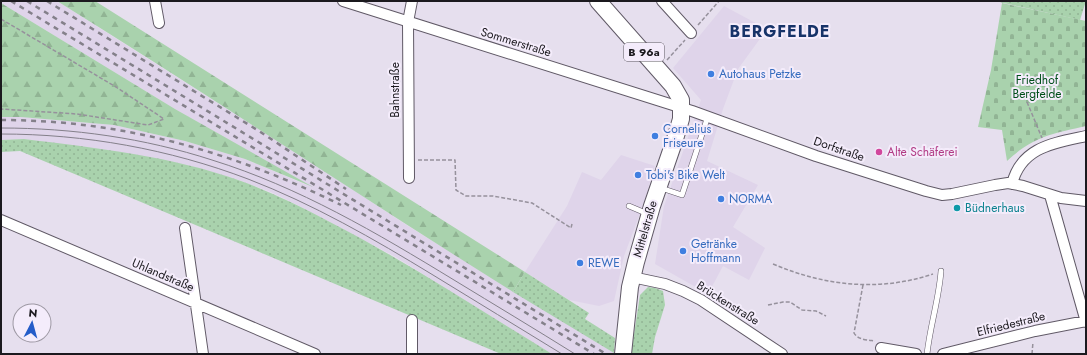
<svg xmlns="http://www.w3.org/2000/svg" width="1087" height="355" viewBox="0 0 1087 355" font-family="Jost,sans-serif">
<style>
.built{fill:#dfd4ea}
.grass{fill:url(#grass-dots)}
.forest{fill:url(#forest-firs)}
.cemetery{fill:url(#cemetery-stones)}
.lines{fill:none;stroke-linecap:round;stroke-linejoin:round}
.lane-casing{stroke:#605966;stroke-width:6}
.street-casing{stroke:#605966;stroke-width:12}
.primary-casing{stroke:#605966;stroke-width:18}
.path{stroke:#96919c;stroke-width:1.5;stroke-dasharray:4 2;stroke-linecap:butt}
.lane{stroke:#fff;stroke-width:5}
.street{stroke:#fff;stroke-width:10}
.primary{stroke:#fff;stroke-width:16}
.tram{stroke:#84808a;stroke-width:1}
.rail{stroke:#84808a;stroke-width:2.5;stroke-dasharray:5 5;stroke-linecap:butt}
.shop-dot{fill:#3f7fe0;stroke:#f4ecfb;stroke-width:1.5}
.hotel-dot{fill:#d1479c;stroke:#f4ecfb;stroke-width:1.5}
.culture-dot{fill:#0f9aa8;stroke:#f4ecfb;stroke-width:1.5}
.labels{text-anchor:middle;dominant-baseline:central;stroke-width:4;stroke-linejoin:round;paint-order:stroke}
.shield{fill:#f4ecfb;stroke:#5c5860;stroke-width:1}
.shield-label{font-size:11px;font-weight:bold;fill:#1b191e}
.street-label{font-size:12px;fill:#1b191e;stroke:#f4ecfb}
.shop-label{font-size:12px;fill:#366cbe;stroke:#f4ecfb;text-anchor:start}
.park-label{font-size:12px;fill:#004f1a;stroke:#f4ecfb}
.hotel-label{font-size:12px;fill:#b23c85;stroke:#f4ecfb;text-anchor:start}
.culture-label{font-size:12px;fill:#0d838f;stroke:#f4ecfb;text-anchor:start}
.district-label{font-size:16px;font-weight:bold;letter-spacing:1px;fill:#173369;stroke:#f4ecfb}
</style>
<defs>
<pattern id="grass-dots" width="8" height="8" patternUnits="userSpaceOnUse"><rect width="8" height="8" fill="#a9d2ad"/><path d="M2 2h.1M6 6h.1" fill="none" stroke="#91b494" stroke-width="1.8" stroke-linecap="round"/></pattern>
<pattern id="forest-firs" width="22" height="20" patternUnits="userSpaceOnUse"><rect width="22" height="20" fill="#a9d2ad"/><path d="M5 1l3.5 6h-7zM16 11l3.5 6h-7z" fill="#91b494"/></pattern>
<pattern id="cemetery-stones" width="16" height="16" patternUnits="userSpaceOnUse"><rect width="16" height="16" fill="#a9d2ad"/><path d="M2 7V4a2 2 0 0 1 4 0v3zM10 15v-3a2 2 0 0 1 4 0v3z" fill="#91b494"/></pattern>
</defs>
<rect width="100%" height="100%" fill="#e6dfee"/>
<path class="built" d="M1 1H57L323 170 408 226 616 354H552L394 256 305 209 271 192 239 180 191 166 146 157 24 139 1 140V117H21L114 125 185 141 245 159 309 186 175 109 1 3Z
M724 6 767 29 738 69 723 109 707 161 758 185 733 227 765 248 749 280 723 266 708 294 655 264 664 206 701 100 673 68Z
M621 155 655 166 641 211 624 256 614 301 599 306 569 300 525 272 567 206 582 172 601 180Z"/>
<path class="grass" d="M995 1H1086L1080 20Z
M24 139C96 148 172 156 241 181 271 192 300 206 328 221 406 261 478 309 552 354H501L20 151 1 152V140Z
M525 272 589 313 585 319 615 338 614 353 513 292Z
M648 287 655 288 663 291 665 305 655 337 652 354H631L640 295Z"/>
<path class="forest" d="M57 1H95L525 272 513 292C360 196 210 96 57 1Z
M1 3 175 109 313 187 245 159 185 141 114 125 21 117H1Z"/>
<path class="cemetery" d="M1002 3 1086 21V126C1052 134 1034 136 1007 161L1002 130 978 127 991 70Z"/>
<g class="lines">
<defs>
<path id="lane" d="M661 188 682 195 708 116
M629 206 648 214
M927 354C930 326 939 299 941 271"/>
<path id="street" d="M155 1 159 23
M343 1 692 111 816 156 926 191 942 195 952 194 995 185 1008 183 1023 186 1061 198 1086 201
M662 1 691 33
M409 178 408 22 412 1
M1012 184C1021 147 1054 143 1086 136
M1050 195 1086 322
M1 220 315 354
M185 228 203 354
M632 277 665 284 683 291 701 300 782 354
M881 348 916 354
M412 354V320
M943 354 1035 331 1086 321"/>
<path id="primary" d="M598 1 673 86 681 100V119L675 139 652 206 636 262 630 287 623 354"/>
</defs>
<use href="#lane" class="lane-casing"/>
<use href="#street" class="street-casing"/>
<use href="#primary" class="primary-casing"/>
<path class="path" d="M1 19 116 87 164 119 148 125 77 114 1 109
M698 25 719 1
M667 60 685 40
M1027 102 1042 138
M418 160H455L456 190 466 196H493L532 203 571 228 572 224
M773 264C825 286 879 292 933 274
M863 285 854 333C858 340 868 340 875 341
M768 305 783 302H790L802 310 816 311 826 316
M1032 354 1033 342"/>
<use href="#lane" class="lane"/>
<use href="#street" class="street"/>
<use href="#primary" class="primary"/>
<path class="tram" d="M1 128C73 128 144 138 212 160 299 187 377 233 454 280 495 305 535 329 575 354
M1 134C85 134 169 149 248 179 313 204 374 239 433 275 476 301 519 328 562 354"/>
<path class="rail" d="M11 1 594 354
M27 1 606 354
M47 1 259 131 346 189
M1 120C123 120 233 152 341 205"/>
</g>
<g class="shop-dot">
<circle cx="711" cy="74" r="4"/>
<circle cx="655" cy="136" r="4"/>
<circle cx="638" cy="175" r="4"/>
<circle cx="721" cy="199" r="4"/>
<circle cx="683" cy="251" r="4"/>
<circle cx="580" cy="263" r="4"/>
</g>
<circle class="hotel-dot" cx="879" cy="152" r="4"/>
<circle class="culture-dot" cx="957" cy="208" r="4"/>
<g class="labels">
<rect class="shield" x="624" y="43" width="40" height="18" rx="3"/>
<g class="shield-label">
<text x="644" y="52">B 96a</text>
</g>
<g class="street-label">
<text transform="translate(516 42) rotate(17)">Sommerstraße</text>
<text transform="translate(395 90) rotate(-90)">Bahnstraße</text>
<text transform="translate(839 149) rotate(19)">Dorfstraße</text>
<text transform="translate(645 229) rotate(-74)">Mittelstraße</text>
<text transform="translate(163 275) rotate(23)">Uhlandstraße</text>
<text transform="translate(728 303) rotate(32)">Brückenstraße</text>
<text transform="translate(1011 324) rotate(-14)">Elfriedestraße</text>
</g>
<g class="shop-label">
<text x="719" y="74">Autohaus Petzke</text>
<text x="663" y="129">Cornelius<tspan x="663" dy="14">Friseure</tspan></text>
<text x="646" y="175">Tobi's Bike Welt</text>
<text x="729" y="199">NORMA</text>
<text x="691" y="244">Getränke<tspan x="691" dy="14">Hoffmann</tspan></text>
<text x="588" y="263">REWE</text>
</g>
<g class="park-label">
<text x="1037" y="80">Friedhof<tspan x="1037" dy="14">Bergfelde</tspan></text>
</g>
<g class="hotel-label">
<text x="887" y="152">Alte Schäferei</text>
</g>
<g class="culture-label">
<text x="965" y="208">Büdnerhaus</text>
</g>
<g class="district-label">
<text x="780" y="31">BERGFELDE</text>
</g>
</g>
<rect width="1087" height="355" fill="none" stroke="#1b191e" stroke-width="4"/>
<g transform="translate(32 323) rotate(6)"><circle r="19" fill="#f4ecfb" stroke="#9d98a3"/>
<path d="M0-3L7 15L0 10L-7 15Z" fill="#245cc9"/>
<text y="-6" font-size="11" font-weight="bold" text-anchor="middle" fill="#1b191e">N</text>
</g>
</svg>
